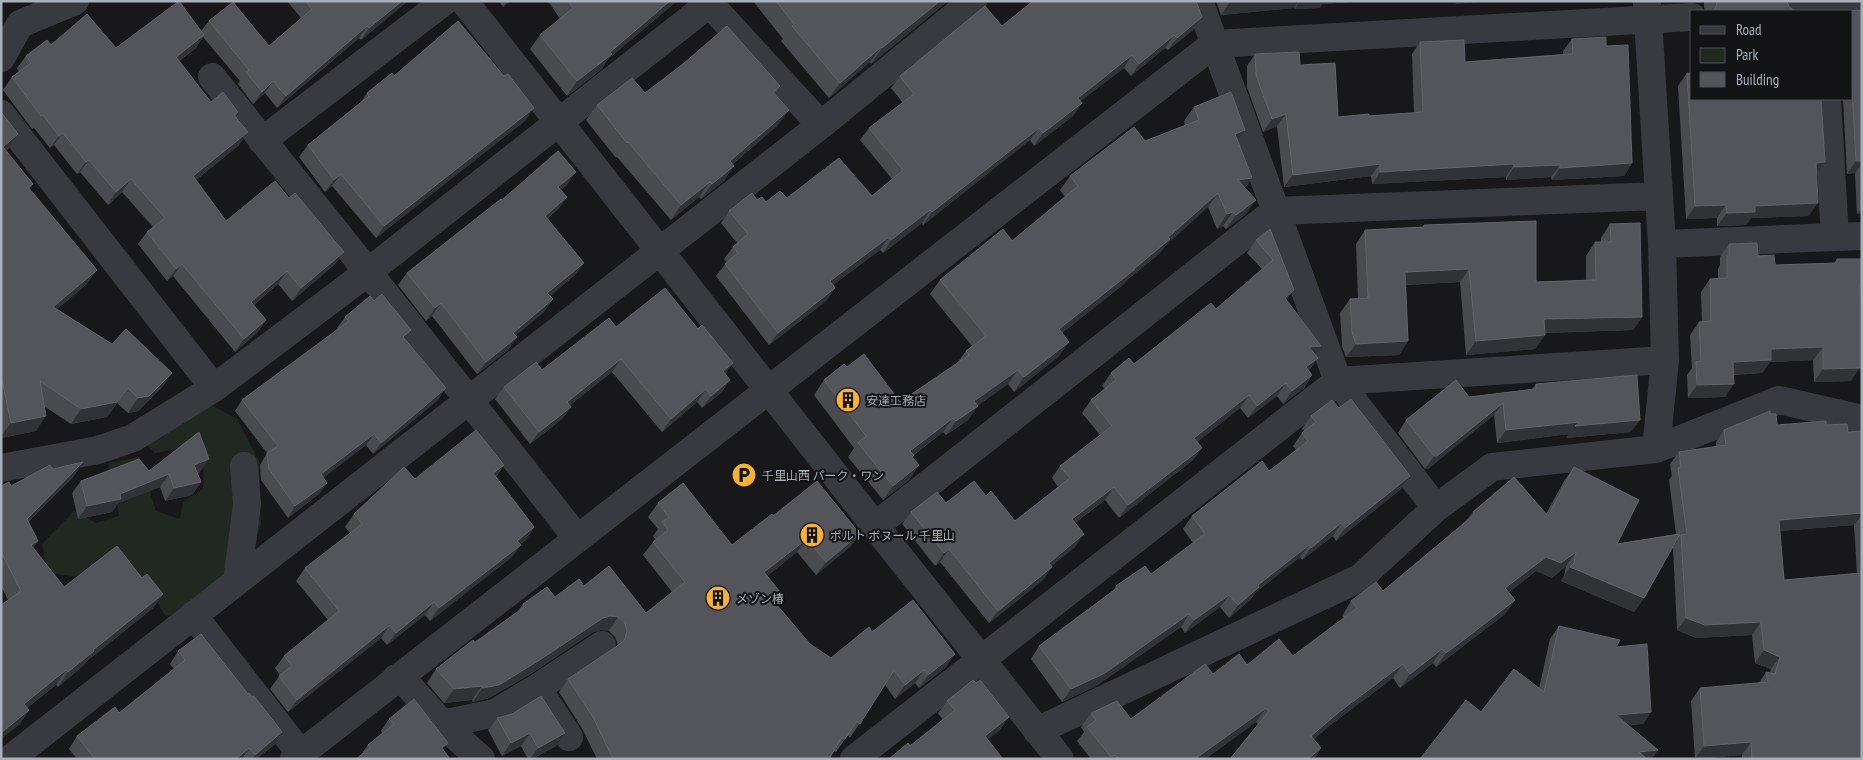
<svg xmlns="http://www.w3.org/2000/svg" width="1863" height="760" viewBox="0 0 1863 760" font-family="'PT Sans Narrow','Noto Sans JP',sans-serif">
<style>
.green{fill:#202821}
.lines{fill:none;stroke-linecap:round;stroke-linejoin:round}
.minor{stroke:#393a3f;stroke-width:28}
.wall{fill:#494b4f;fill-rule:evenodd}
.shaded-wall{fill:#313235}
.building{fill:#54555b;stroke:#61636a}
.labels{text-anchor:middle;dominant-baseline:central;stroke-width:4;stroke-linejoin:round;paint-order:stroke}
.poi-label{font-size:12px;fill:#aaafba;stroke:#131315;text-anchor:start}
</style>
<rect width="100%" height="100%" fill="#18181a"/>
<path class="green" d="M208 403 237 419 259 461 261 524 249 563 217 605 166 616 132 566 73 576 47 573 42 544 74 511 96 523 119 516 108 463 139 457 156 511 180 519 183 502 203 489 204 464 196 446 155 453 141 439Z"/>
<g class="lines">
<path class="minor" d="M464 1 875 526 1060 759
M707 1 821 125
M1199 1 1338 381 1436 508
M1647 3 1662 244 1665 360 1656 449
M1793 11 1862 7
M1 58 20 24 75 1
M212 77 368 272 577 538
M1827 99 1835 237
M1 114 214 388
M262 141 445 1
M1662 244 1862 236
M1 468 98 450 133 438 214 388 368 272 709 4
M875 526 1275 211 1659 196
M237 581 247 504 244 466
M193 615 301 754
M396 678 408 685 442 724 481 759
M537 688 569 737
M442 724 495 713 537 688 602 645
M1037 731 1360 578 1436 508 1492 467 1656 449 1779 400 1862 419
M10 759 821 125 973 1
M294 759 1214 44 1692 17
M854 759 1338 381 1665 360"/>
</g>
<path class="wall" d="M287 1H408L361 40 359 38 277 108 265 93 253 104 238 84 240 81 203 37 196 48 179 61 211 102 238 112 235 117 239 145 196 180 226 221 289 198 344 252 335 264 292 301 278 284 254 305 266 320 257 333 235 352 173 276 167 281 138 244 147 232 153 227 122 192 108 205 80 172 77 174 54 145 50 148 34 128 32 129 3 90 12 77 19 72 17 68 26 56 51 45 116 48 201 31 209 21 269 46 301 18Z
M499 1H511L503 7Z
M548 1H677L607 60 602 69 567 96 530 49 540 35 560 19Z
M753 1H948L871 64 870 62 829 98 781 41 783 39Z
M1029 1H1196L1202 17 1193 30 1168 50 1165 48 1131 76 1124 68 1080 101 1082 103 1073 116 1034 146 1030 140 923 225 922 223 883 253 880 250 833 285 835 288 826 301 769 345 716 276 727 262 724 259 733 247 737 243 721 223 729 211 757 200 766 202 787 198 872 196 892 179 860 140 869 128 903 103 891 88 900 76 1002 26 1031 3Z
M1216 1H1364L1322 4 1320 8 1294 9V8L1221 15Z
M1704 1H1787L1789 7 1795 11H1705L1704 7Z
M1862 10V214H1857L1855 173 1847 174 1843 99H1852V11Z
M1572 39 1606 46 1632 163 1624 176 1552 180 1551 177 1506 180V177L1372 184 1371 176 1284 187 1277 126 1263 132 1247 87V66L1255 54 1300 65 1338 117 1414 113 1412 54 1420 42 1465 62 1563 54V51Z
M1687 73 1825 162 1816 175 1809 216 1751 218 1746 225 1717 226V218L1686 219 1678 86Z
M394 76 526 120 376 238 332 186 325 192 299 157 308 145 361 102 367 93Z
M780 86 775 94 778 125 733 164 724 181 701 199 699 197 671 220 617 157 616 158 586 120 597 105 645 93Z
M1194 107 1245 130 1237 140 1252 178 1245 188 1246 214 1226 229 1223 226 1217 229 1208 207 1165 246 1160 253 1127 280 1124 284 1062 333 1069 342 1059 356 1014 392 1008 384 977 406 968 420 946 435 943 432 914 455 913 458 919 465 909 480 883 500 848 457 854 448 814 395 824 380 847 367 900 402 957 363 966 351 972 346 930 294 940 280 1012 241 1065 197 1060 190 1070 176 1145 141 1185 126 1184 121Z
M1 112 18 134 8 149 6 151 33 184 29 189 87 284 57 309 112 344 172 373 162 387 138 411 128 413 117 403 107 417 71 424 44 406 36 431 1 438Z
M567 185 561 190 567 197 558 209 548 218 575 275 550 296 544 312 515 336 517 337 508 350 477 374 432 316 426 321 398 285 407 273 502 200Z
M1610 224 1642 317 1633 330 1545 333V335L1535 349 1466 355 1460 282 1406 285 1408 341 1399 355 1346 357 1342 346 1340 313 1350 299H1358L1356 244 1365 230 1423 227 1424 225 1536 282 1586 280V256L1595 242H1601V238Z
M1270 229 1286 301 1315 355 1309 371 1312 375 1304 388 1283 404 1277 396 1248 418 1240 408 1197 442 1202 448 1193 460 1119 518 1105 500 1075 523V547L1051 566 1052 567 1043 580 989 623 940 562 935 566 902 524 911 512 946 503 986 496 1015 521 1058 487 1052 478 1060 466 1100 435 1082 413 1091 400 1105 389 1102 386 1111 373 1134 364 1216 309 1262 269 1247 253 1256 240Z
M1729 244 1758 256 1775 265 1834 263 1837 259H1862V297H1860L1851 381 1814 382 1813 360 1770 362 1762 373 1734 375 1725 397 1688 398 1687 375 1692 368 1690 335 1699 322H1702L1701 292 1710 279H1718V269L1720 265V257Z
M345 317 404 339 438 400 373 454 366 445 323 478 327 483 319 494 288 518 261 480 260 465 267 453 235 411 242 400 338 329 337 328Z
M616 327 726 374 722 392 702 408 697 402 662 432 612 372 570 405 571 407 562 419 530 444 495 399 504 387 542 370Z
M1536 384 1631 432 1566 438 1569 434 1497 443 1494 415 1428 469H1425L1398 433 1406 420 1469 397 1532 389Z
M1339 408 1410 476 1401 489 1336 541 1333 536 1302 560 1300 557 1255 593 1250 600 1229 618 1220 607 1185 633 1181 627 1096 686 1062 702 1031 659 1039 646 1113 591 1116 586 1151 574 1193 543 1183 529 1192 516 1269 471 1296 450 1293 446 1302 433 1304 431 1302 429 1311 416Z
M1770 414 1777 425H1826L1848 432 1862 431V759H1742V755L1695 759 1691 701 1700 688 1759 683 1766 672 1770 673 1771 669 1755 663 1752 635 1696 638 1677 630 1673 547 1677 541V539L1644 598 1634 612 1561 581 1564 576 1566 566 1552 578 1536 571 1509 592 1515 600 1505 614 1436 667 1433 663 1400 688 1393 678 1329 726 1314 739 1321 748 1314 759H1230L1258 724 1256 722 1205 759H1091L1077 741 1084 732 1081 727 1091 713 1131 719 1213 674 1247 665 1293 656 1344 618 1342 616 1351 601 1383 591 1465 522 1473 512 1546 514 1564 481 1574 467 1617 544 1676 534 1669 480 1672 476 1670 464 1679 452 1716 447V442L1724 430ZM1854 525 1857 573 1784 580 1780 531Z
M83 462 73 477 28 522 33 548 64 587 142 578 163 594 153 608 87 661 84 665 58 687 56 685 27 708 29 710 19 725 8 600 1 586V486H11L53 469Z
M504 465 496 477 534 527 526 540 520 544 512 557 430 621 425 615 387 645 381 638 288 712 270 689 280 675 275 668 284 656 328 620 296 581 305 568 350 533 345 527 354 514 415 479Z
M149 471 200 472 197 473 201 482 192 495 165 501 160 487 118 503 112 512 78 519 72 493 81 481Z
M658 503 732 545 773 516 860 534 850 547 816 575 797 552 767 576 778 606 810 644 831 658 872 632 955 654 945 668 919 688 915 683 895 699 885 685 850 738 848 735 836 752 834 751 829 759H597L583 730 559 692 568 679 617 646 618 645 615 637 609 631 601 630 593 632 529 675 489 698 473 702 472 700 444 703 427 683 436 669 518 611 523 604 555 597 584 586 646 613 672 592 643 555 653 542 656 540 653 536 658 529 648 517Z
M1559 626 1616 647 1651 712 1643 724 1629 725 1481 712 1539 688 1550 639Z
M178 651 248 694 282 732 274 745 256 759H77L69 749 77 736 119 713 174 669 170 664Z
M947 701 1000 730 987 739 910 746 943 720 938 713Z
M497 718 556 746 532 759H528L521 746 502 756 488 730Z
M389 719 443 750 360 756 368 745 382 733 381 731Z"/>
<path class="shaded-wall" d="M402 1H408L361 40 369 28Z
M507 1H511L503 7Z
M670 1H677L607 60 602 69 567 96 577 81Z
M940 1H948L871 64 882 48Z
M1239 1H1299L1294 8 1221 15 1230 2Z
M1300 1H1364L1322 4 1320 8 1294 9Z
M1457 1H1481L1480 2 1455 4Z
M1202 17 1193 30 1168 50 1177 38Z
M367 26 359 38 277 108 286 96Z
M204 35 196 48 167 69 176 57Z
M1174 35 1165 48 1131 76 1139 64Z
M881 47 870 62 829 98 840 83Z
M1132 55 1124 68 1069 110 1078 98Z
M273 81 265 93 253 104 262 92Z
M1082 103 1073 116 1034 146 1043 133Z
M534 108 526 120 376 238 384 226Z
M789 110 778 125 720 175 730 161Z
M1286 114 1277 126 1263 132 1272 119Z
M1039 128 1030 140 923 225 932 212Z
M1245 130 1235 144V134Z
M248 132 239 145 184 189 193 176Z
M63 133 54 145 50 148 59 136Z
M18 134 8 149 1 154 3 147Z
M89 160 80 172 77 174 86 162Z
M1856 161H1862V164L1855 173 1847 174Z
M1825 162 1816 176V163Z
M1632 163 1624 176 1552 180 1560 168Z
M1380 164 1371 176 1284 187 1293 175Z
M1514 164 1506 177 1372 184 1380 172Z
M1560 165 1551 177 1506 180 1514 167Z
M734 166 724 181 701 199 712 184Z
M576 172 567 185 550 200 558 187Z
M341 174 332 186 325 192 334 180Z
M1252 178 1242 192 1238 180Z
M131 179 122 192 108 205 116 192Z
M710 182 699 197 671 220 681 205Z
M1218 193 1208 207 1165 246 1160 253 1127 280 1124 284 1049 343 1059 329 1134 269Z
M567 197 558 209 536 228 545 216Z
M1256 200 1246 214 1226 229 1236 215Z
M1818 203 1809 216 1751 218 1746 225 1717 226 1727 213 1755 206Z
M1726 205 1717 218 1686 219 1695 206Z
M1862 208V214H1857Z
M930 210 922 223 883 253 891 240Z
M1233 212 1223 226 1217 229 1227 214Z
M889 237 880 250 821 294 830 281Z
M344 252 335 264 292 301 301 288Z
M584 263 575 275 539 306 547 293Z
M182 264 173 276 167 281 176 269Z
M1469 269 1460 282 1396 285 1405 272Z
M97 270 87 284 43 321 53 307Z
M287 271 278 284 242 314 251 302Z
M1860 285H1862V297L1851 298Z
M835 288 826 301 769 345 778 333Z
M1294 290 1285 302V298Z
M553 299 544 312 504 345 513 333Z
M441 303 432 316 426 321 435 308Z
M1642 317 1633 330 1535 333 1544 319Z
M266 320 257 333 235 352 244 339Z
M411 330 403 341V337Z
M1545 335 1535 349 1466 355 1476 341Z
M517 337 508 350 477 374 486 362Z
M1408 341 1399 355 1346 357 1356 344Z
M1069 342 1059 356 1014 392 1024 377Z
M1321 346 1313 359 1309 347Z
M1823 347 1813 360 1770 362 1762 373 1724 375 1733 362 1771 349Z
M1318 358 1309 371 1297 380 1306 367Z
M621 359 612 372 558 414 567 402Z
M733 363 724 376 723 371Z
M1860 368 1851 381 1814 382 1823 369Z
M1018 370 1008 384 964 415 974 401Z
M172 373 162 387 138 411 128 413 138 398Z
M1312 375 1304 388 1283 404 1292 391Z
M730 380 722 392 702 408 711 396Z
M1286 383 1277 396 1248 418 1257 406Z
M1734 384 1725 397 1688 398 1697 385Z
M128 388 107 417 71 424 81 409Z
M446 388 438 400 373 454 381 443Z
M706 389 697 402 662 432 671 419Z
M1249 395 1240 408 1186 451 1194 438Z
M1503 403 1494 415 1428 469H1425L1434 456Z
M978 406 968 420 946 435 956 421Z
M571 407 562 419 530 444 539 432Z
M46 416 36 431 1 438V436L11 423Z
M953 418 943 432 900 465 910 451Z
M1640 420 1631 432 1566 438 1569 434 1497 443 1506 430 1580 422Z
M374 434 366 445 313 486 321 474Z
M1202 448 1193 460 1119 518 1128 505Z
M209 459 200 472 185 477 194 465Z
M83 462 73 477 17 533 27 519Z
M504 465 495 477 493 473Z
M919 465 909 480 883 500 893 486Z
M169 474 160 487 118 503 112 512 78 519 87 506Z
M1410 476 1401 489 1336 541 1345 528Z
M201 482 192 495 165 501 174 488Z
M327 483 319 494 288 518 295 506Z
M1114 487 1105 500 1063 531 1072 519Z
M1862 513V515L1854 525 1770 532 1779 520Z
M1341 523 1333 536 1302 560 1311 548Z
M534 527 526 540 509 553 517 541Z
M860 534 850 547 816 575 826 562Z
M1084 534 1075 547 1040 576 1049 563Z
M807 539 797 552 755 586 764 572Z
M38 541 28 555 31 545Z
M521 545 512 557 430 621 439 608Z
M1309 545 1300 557 1255 593 1250 600 1229 618 1238 605 1258 585Z
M949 549 940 562 935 566 944 553Z
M1576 552 1566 566 1552 578 1536 571 1496 602 1505 588 1546 557Z
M1052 567 1043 580 989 623 998 611Z
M1570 567 1644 598 1634 612 1561 581Z
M163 594 153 608 87 661 84 665 58 687 68 672 93 650Z
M1229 595 1220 607 1185 633 1194 620Z
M784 597 774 611 776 604Z
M1515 600 1505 614 1436 667 1446 653Z
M434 602 425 615 387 645 396 633Z
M1189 614 1181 627 1096 686 1062 702 1071 689Z
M610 616 618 617 609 631 601 630 593 632 529 675 489 698 473 702 482 688 603 618Z
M1686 618 1761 622 1752 635 1696 638 1677 630Z
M390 625 381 638 288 712 297 700Z
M1442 649 1433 663 1400 688 1410 674Z
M1764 650 1780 657 1771 669 1755 663Z
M955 654 945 668 919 688 928 675Z
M1403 664 1393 678 1329 726 1301 750 1311 736 1339 712Z
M66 670 56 685 14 718 24 704Z
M924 670 915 683 895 699 905 685Z
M482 686 472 700 444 703 454 689Z
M1266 708 1256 722 1205 759H1195Z
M29 710 19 725 1 739V733Z
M1651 712 1643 724 1607 727 1616 715Z
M1009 717 1000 730 976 749 985 736Z
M282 732 274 745 256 759H252L255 755Z
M530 733 521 746 502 756 511 743Z
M565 733 556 746 532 759H530L538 748Z
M1751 742 1742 755 1695 759 1704 746Z
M249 748 242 759H236Z
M1321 748 1314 759H1308Z
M1658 750 1652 759H1634L1639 752Z"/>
<path class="building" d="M179 1 204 35 176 57 211 102 223 92 238 112 234 115 248 132 193 176 226 221 275 181 289 198 295 193 344 252 301 288 287 271 251 302 266 320 244 339 182 264 176 269 147 232 165 218 131 179 116 192 89 160 86 162 63 133 59 136 43 115 41 116 12 77 31 63 26 56 47 40 51 45 87 14 116 48Z
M305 1H402L369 28 367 26 286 96 273 81 262 92 246 72 249 70 209 21 233 2 269 46 312 9Z
M568 1H670L610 52 612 54 577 81 540 35 573 8Z
M776 1H940L882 48 881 47 840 83 792 26 794 24Z
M1033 1H1196L1202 17 1177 38 1174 35 1139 64 1132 55 1078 98 1082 103 1043 133 1039 128 932 212 930 210 891 240 889 237 830 281 835 288 778 333 725 264 738 253 733 247 748 234 729 211 752 193 757 200 762 197 766 202 780 191 787 198 839 158 872 196 903 170 869 128 914 94 900 76 985 6 1002 26Z
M1716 1H1787L1789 7 1795 11H1714L1717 4Z
M1862 10V161H1856L1852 87V11H1845Z
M458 21 504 76 508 74 534 108 384 226 341 174 334 180 308 145 369 96 367 93 392 73 394 76Z
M727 26 780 86 773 92 789 110 730 161 734 166 712 184 710 182 681 205 628 142 627 143 597 105 632 78 645 93 683 64Z
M1606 37V46L1628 45 1632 163 1560 168V165L1514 167V164L1380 172V164L1293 175 1286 114 1272 119 1256 75 1255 54 1299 52 1300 65 1335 63 1338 117 1369 114V116L1423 112 1420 42 1464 40 1465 62 1573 54 1572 39Z
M1687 73H1692V99H1821L1825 162 1816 163 1818 203 1755 206V212L1727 213 1726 205 1695 206Z
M1231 92 1245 130 1235 134 1252 178 1238 180 1256 200 1236 215 1233 212 1227 214 1218 193 1168 237 1170 239 1134 269V270L1059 329 1069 342 1024 377 1018 370 974 401 978 406 956 421 953 418 910 451 914 455 912 457 919 465 893 486 858 443 866 436 824 380 844 364 847 367 864 354 900 402 969 355 966 351 986 336 940 280 1003 229 1012 241 1078 186 1070 176 1134 127 1145 141 1199 120 1194 107Z
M1 112 18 134 3 147 33 184 28 187 97 270 53 307 112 344 126 329 172 373 149 396 138 398 128 388 117 402 81 409 40 381 46 416 11 423 2 380H1Z
M558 151 576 172 558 187 567 197 545 216 584 263 547 293 553 299 513 333 517 337 486 362 441 303 435 308 407 273 501 199 502 200Z
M1536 221V282L1596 280 1595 242H1611L1610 224 1640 223 1642 317 1544 319 1545 335 1476 341 1469 269 1405 272 1408 341 1356 344 1352 332 1350 299 1368 298 1365 230 1424 227V225Z
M1270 229 1294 290 1285 298 1321 346 1309 347 1318 358 1306 367 1312 375 1292 391 1286 383 1257 406 1249 395 1194 438 1202 448 1128 505 1114 487 1072 519 1084 534 1049 563 1052 567 998 611 949 549 944 553 911 512 937 492 946 503 974 481 986 496 991 491 1015 521 1070 478 1060 466 1112 426 1091 400 1116 380 1111 373 1129 358 1134 364 1211 303 1216 309 1273 260 1256 240Z
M1757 243 1758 256 1774 255 1775 265 1837 263V259H1862V285H1860V368L1823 369V347L1771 349V360L1733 362 1734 384 1697 385 1696 362 1701 361 1699 322 1711 321 1710 279 1727 278V256H1729V244Z
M665 288 698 329 702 325 733 363 723 371 730 380 711 396 706 389 671 419 621 359 567 402 571 407 539 432 504 387 536 362 542 370 609 318 616 327Z
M382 294 411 330 403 337 446 388 381 443 374 434 321 474 327 483 295 506 269 469 267 453 278 446 242 400 349 321 345 317 370 296 374 301Z
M1637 375 1640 420 1575 426 1580 422 1506 430 1503 403 1437 456H1434L1406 420 1456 380 1469 397 1536 389V384Z
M1351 399 1410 476 1345 528 1341 523 1311 548 1309 545 1258 585 1259 587 1238 605 1229 595 1194 620 1189 614 1105 673 1071 689 1039 646 1117 588 1116 586 1145 566 1151 574 1205 534 1192 516 1262 461 1269 471 1308 441 1302 433 1316 422 1311 416 1332 400 1339 408Z
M1770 411V414H1776L1777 425 1826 421V425L1847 424 1848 432 1862 431V513L1779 520 1784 580 1862 573V759H1752L1751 742 1704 746 1700 688 1768 682 1766 672 1775 674 1780 657 1764 650 1761 622 1705 625 1686 618 1681 535 1687 534 1678 468 1681 467 1679 452 1726 445 1724 430Z
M476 430 504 465 493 473 534 527 517 541 521 545 439 608 434 602 396 633 390 625 297 700 279 676 292 666 284 656 339 611 305 568 362 524 354 514 404 467 415 479Z
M199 432 209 459 194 465 201 482 174 488 169 474 120 494 121 499 87 506 81 481 139 459 149 471Z
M83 462 27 519 38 541 31 545 64 587 117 546 142 578 147 574 163 594 93 650 94 651 68 672 66 670 24 704 29 710 1 733V605L21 591 1 552V486L9 482 11 486 50 465 53 469Z
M1574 467 1639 500 1617 544 1680 534 1644 598 1570 567 1574 563 1576 552 1561 563 1546 557 1505 588 1515 600 1474 632 1446 653 1442 649 1410 674 1403 664 1339 712 1311 736 1321 748 1308 759H1230L1269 711 1266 708 1195 759H1118L1115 755 1111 757 1087 727 1096 720 1091 713 1117 701 1131 719 1205 664 1213 674 1239 654 1247 665 1279 639 1293 656 1357 608 1351 601 1376 582 1383 591 1475 514 1473 512 1514 477 1548 516Z
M817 481 860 534 826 562 807 539 764 572 784 597 776 604 810 644 831 658 869 627 872 632 913 600 955 654 928 675 924 670 905 685 894 670 860 724 857 721 845 739 842 737 829 759H613L593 717 568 679 620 644 625 639 627 631 625 623 618 617 610 616 603 618 538 661 499 685 482 688V686L454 689 436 669 473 640 475 643 524 607 523 604 547 587 555 597 579 579 584 586 609 566 646 613 685 582 653 542 668 530 662 522 669 517 658 503 683 483 732 545 772 514 773 516Z
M1559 626 1620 640 1616 647 1647 644 1651 712 1616 715 1658 750 1639 752 1647 759H1420L1466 700 1481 712 1514 669 1544 692Z
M201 634 248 694 249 693 252 697 254 696 282 732 255 755 249 748 236 759H95L77 736 115 707 119 713 185 660 178 651Z
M973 680 976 683 980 680 1009 717 985 736 1003 759H889L908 743 910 746 955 710 947 701Z
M541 696 565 733 538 748 530 733 511 743 497 718 512 714Z
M414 699 448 743 442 748 450 759H356L370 748 368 745 394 724 389 719Z"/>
<defs>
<symbol id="building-disc" viewBox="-11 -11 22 22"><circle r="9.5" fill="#f7b233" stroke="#131315"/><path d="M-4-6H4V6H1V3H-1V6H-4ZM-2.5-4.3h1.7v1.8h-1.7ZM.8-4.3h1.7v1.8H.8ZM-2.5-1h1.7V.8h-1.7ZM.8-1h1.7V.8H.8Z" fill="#111"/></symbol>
<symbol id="parking-disc" viewBox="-11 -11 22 22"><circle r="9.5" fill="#f7b233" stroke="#131315"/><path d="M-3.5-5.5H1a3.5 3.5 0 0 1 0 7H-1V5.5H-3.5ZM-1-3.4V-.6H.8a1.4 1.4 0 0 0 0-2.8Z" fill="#111"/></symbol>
</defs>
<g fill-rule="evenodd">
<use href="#building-disc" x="834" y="386" width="28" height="28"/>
<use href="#parking-disc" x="730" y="461" width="28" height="28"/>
<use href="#building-disc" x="798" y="521" width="28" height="28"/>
<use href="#building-disc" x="704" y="584" width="28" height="28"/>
</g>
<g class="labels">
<g class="poi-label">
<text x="866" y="400">安達工務店</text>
<text x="762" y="475">千里山西 パーク・ワン</text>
<text x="830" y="535">ポルト ボヌール 千里山</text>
<text x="736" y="598">メゾン椿</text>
</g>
</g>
<rect width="1863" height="760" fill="none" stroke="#aaafba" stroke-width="5"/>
<rect x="1690" y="10" width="162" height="90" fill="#131315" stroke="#4f5157"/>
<rect x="1700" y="26" width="25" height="8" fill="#393a3f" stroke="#4f5157"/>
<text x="1736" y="35" font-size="15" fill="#aaafba">Road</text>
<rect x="1700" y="48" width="25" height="15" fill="#202821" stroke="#4f5157"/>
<text x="1736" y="60" font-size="15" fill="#aaafba">Park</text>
<rect x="1700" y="72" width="25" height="15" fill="#54555b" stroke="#4f5157"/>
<text x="1736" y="85" font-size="15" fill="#aaafba">Building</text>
</svg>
